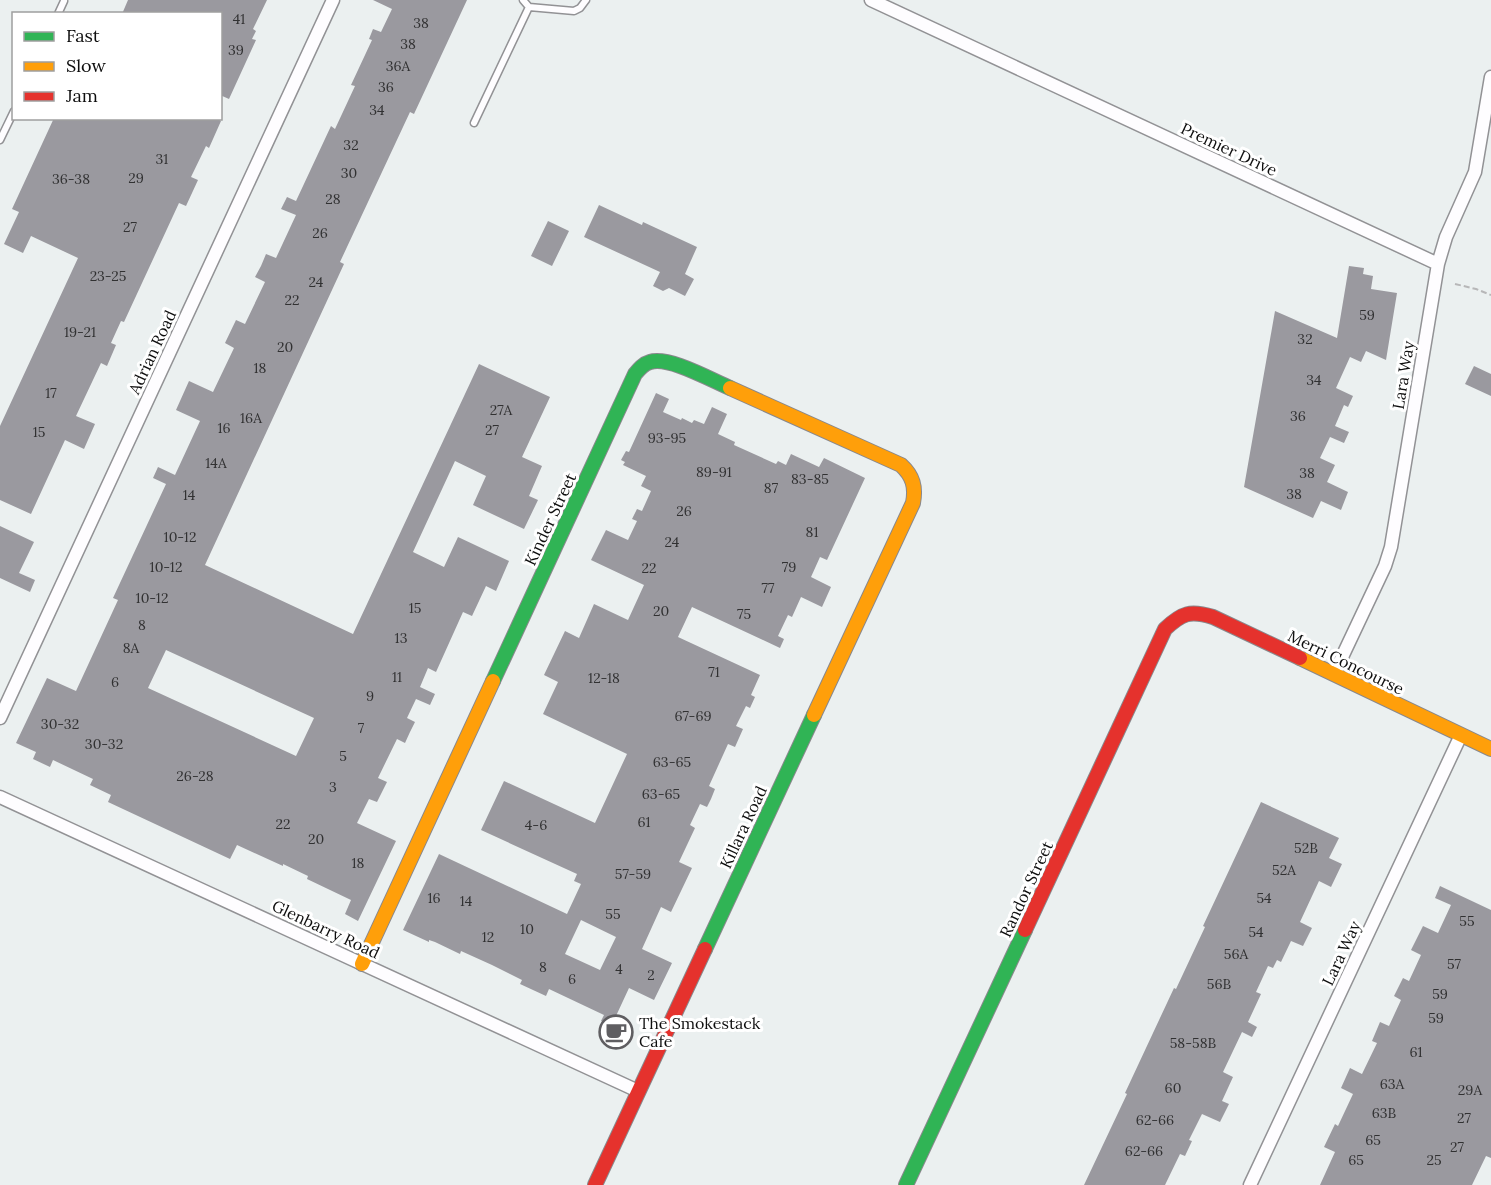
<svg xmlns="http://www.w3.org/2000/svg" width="1491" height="1185" viewBox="0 0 1491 1185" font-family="Lora,serif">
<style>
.industrial{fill:#ebf0f0;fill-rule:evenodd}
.building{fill:#9a999f;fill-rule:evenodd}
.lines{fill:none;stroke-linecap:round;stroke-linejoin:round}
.lane-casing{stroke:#929295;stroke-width:9}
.street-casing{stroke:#929295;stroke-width:15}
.fast-casing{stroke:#89888c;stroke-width:16}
.slow-casing{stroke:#89888c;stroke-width:16}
.jam-casing{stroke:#89888c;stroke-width:16}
.path{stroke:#b7b7b8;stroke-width:2;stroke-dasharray:6 3;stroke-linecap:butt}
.lane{stroke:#fefdff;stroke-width:6}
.street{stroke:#fefdff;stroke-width:12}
.fast{stroke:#30b455;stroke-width:14}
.slow{stroke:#ff9f0a;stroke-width:14}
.jam{stroke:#e5322d;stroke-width:14}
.labels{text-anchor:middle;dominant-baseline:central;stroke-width:6;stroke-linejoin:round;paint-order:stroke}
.number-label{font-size:14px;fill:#313132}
.street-label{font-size:16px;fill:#0e0e0e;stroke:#fff}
.poi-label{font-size:16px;fill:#0e0e0e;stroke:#fff;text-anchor:start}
</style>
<rect width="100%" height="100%" fill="#f5f4fc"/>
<path class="industrial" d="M0 0H1491V1185H0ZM14 14H220V118H14Z"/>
<path class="building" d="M128 0H267L253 29 256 31 252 39 256 40 229 99 220 95V14H122Z
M373 0H467L414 114 410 112 340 262 344 264 205 565 353 634 479 364 550 397 522 457 542 466 529 496 538 500 524 529 473 505 486 476 455 461 413 552 444 567 458 537 509 561 496 591 486 586 472 616 463 612 436 672 428 668 420 687 435 694 430 705 416 699 407 718 415 722 410 732 405 743 397 739 378 778 387 782 377 802 369 799 357 823 396 841 358 921 345 914 351 900 307 879 308 876 283 864V866L237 845 230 859 108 802 111 795 90 785 93 779 53 760 50 767 33 759 36 752 16 743 47 678 76 691 118 600 113 598 166 484 153 478 158 467 175 475 200 421 176 410 189 381 213 392 234 348 225 343 236 320 245 324 265 282 255 277 261 266 266 254 276 258 296 215 281 209 287 197 296 201 331 126 335 129 355 86 351 85 372 40 369 39 373 29 381 32 392 9ZM166 650 314 718 296 756 148 688Z
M54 118H216L221 121 209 148 206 146 191 177 198 180 186 206 179 203 124 322 121 321 111 343 116 345 107 366 101 363 76 416 95 424 84 449 65 440 31 514 0 500V426L78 258 31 236 23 253 4 244 19 212 12 209Z
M599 205 642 225 643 222 697 247 685 274 694 279 685 296 669 288 663 291 653 286 660 272 584 237Z
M548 221 569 231 552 266 531 256Z
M1349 266 1364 268 1363 274 1373 276 1371 289 1397 293 1386 360 1366 351 1361 362 1350 357 1336 388 1353 396 1348 407 1344 405 1335 426 1349 432 1344 443 1330 437 1320 458 1335 465 1327 482 1348 492 1341 510 1321 501 1313 518 1244 487 1275 311 1337 338Z
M1474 366 1491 374V396L1465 384Z
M656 393 669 399 663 412 681 420 682 418 692 423 694 420 704 424 712 407 727 414 718 434 735 442 734 445 776 464 778 461 786 465 791 454 819 467 824 458 865 478 827 560 820 557 811 577 831 587 822 607 801 597 792 617 788 615 778 636 784 639 780 648 692 607 678 637 760 675 751 695 755 697 750 708 746 706 736 726 743 729 735 747 728 744 709 786 715 789 711 799 707 807 700 804 690 825 695 828 679 862 692 868 671 912 661 907 642 949 672 963 654 1000 629 988 616 1016 630 1023 620 1046 609 1041V1040L606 1038 612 1026 601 1021 604 1015 549 989 546 996 520 984 522 980 492 965 461 951 460 954 435 942 429 940V942L403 930 439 854 567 914 581 884 574 881 577 874 481 830 504 781 595 823 627 754 543 714 558 682 544 675 565 631 579 638 594 604 628 620 644 585 591 560 606 530 628 540 637 521 632 519 637 509 642 511 651 491 641 486 646 476 623 465 625 462 621 460 626 451 629 452ZM581 920 616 937 600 970 565 954Z
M0 526 34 542 19 573 35 580 30 592 0 578Z
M1261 802 1339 838 1329 858 1342 864 1331 887 1319 881 1300 922 1312 928 1303 946 1291 941 1281 962 1277 960 1273 968 1268 966 1256 992 1261 994 1248 1022 1257 1027 1252 1037 1242 1032 1223 1072 1233 1077 1222 1101 1229 1104 1220 1122 1202 1114 1189 1140 1192 1141 1185 1156 1180 1154 1165 1185H1084L1127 1094 1125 1093 1174 988 1176 989 1205 927 1203 926Z
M1440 886 1491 910V1158L1486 1156 1472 1185H1320L1335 1152 1324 1147 1335 1124 1338 1126 1353 1094 1341 1088 1350 1068 1362 1074 1377 1043 1372 1041 1380 1022 1389 1026 1401 1000 1394 996 1403 978 1409 981 1421 955 1411 950 1423 926 1438 933 1451 905 1435 898Z"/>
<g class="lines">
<defs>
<path id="lane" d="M523 0 529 7 574 11 580 8 586 0
M58 14 64 1
M474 123 529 7
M0 140 14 111"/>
<path id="street" d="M871 0 1438 264
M1334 674 1385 566 1391 547 1438 264 1446 237 1475 172 1491 77
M0 718 333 0
M0 797 638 1091
M1250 1185 1461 735"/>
<path id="fast" d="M493 681 635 374C639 369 643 364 650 362 669 356 711 380 730 388
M705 949 814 715
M906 1185 1025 930"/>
<path id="slow" d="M730 388 901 465C913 476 916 487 913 503L814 715
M1300 658 1491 749
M362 964 493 681"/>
<path id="jam" d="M1025 930 1165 629C1182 613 1190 610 1213 617L1300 658
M595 1185 705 949"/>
</defs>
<use href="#lane" class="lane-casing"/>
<use href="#street" class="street-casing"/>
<use href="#fast" class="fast-casing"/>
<use href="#slow" class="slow-casing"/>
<use href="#jam" class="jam-casing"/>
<path class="path" d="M1455 284 1476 289 1491 295"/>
<use href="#lane" class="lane"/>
<use href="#street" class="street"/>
<use href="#fast" class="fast"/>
<use href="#slow" class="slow"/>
<use href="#jam" class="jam"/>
</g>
<defs>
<symbol id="cafe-ring" viewBox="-11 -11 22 22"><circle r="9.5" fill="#fff" stroke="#5f5e61" stroke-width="1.5"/><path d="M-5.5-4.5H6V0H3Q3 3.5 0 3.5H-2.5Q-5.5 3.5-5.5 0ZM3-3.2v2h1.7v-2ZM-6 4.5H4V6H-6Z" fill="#5f5e61"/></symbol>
</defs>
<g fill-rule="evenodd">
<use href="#cafe-ring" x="597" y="1013" width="38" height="38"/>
</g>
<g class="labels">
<g class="number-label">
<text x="239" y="19">41</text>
<text x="421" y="23">38</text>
<text x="408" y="44">38</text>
<text x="236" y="50">39</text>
<text x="398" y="66">36A</text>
<text x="386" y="87">36</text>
<text x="377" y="110">34</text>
<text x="351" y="145">32</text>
<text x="162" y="159">31</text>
<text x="349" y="173">30</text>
<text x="136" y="178">29</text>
<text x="71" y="179">36-38</text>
<text x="333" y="199">28</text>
<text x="130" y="227">27</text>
<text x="320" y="233">26</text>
<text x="108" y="276">23-25</text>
<text x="316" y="282">24</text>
<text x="292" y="300">22</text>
<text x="1367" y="315">59</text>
<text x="80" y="332">19-21</text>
<text x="1305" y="339">32</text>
<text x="285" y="347">20</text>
<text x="260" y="368">18</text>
<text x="1314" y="380">34</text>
<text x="51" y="393">17</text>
<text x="501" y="410">27A</text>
<text x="1298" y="416">36</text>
<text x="251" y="418">16A</text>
<text x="224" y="428">16</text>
<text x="492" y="430">27</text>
<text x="39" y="432">15</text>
<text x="667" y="438">93-95</text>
<text x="216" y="463">14A</text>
<text x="714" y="472">89-91</text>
<text x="1307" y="473">38</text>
<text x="810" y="479">83-85</text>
<text x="771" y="488">87</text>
<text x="1294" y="494">38</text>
<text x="189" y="495">14</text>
<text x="684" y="511">26</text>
<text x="812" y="532">81</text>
<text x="180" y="537">10-12</text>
<text x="672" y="542">24</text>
<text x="166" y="567">10-12</text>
<text x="789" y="567">79</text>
<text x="649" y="568">22</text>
<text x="768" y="588">77</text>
<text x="152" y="598">10-12</text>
<text x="415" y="608">15</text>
<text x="661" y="611">20</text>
<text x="744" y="614">75</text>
<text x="142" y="625">8</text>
<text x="401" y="638">13</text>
<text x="131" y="648">8A</text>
<text x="714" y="672">71</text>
<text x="397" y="677">11</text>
<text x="604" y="678">12-18</text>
<text x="115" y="682">6</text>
<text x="370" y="696">9</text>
<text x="693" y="716">67-69</text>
<text x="60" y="724">30-32</text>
<text x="361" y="728">7</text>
<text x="104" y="744">30-32</text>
<text x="343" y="756">5</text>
<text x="672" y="762">63-65</text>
<text x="195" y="776">26-28</text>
<text x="333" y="787">3</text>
<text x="661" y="794">63-65</text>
<text x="644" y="822">61</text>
<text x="283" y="824">22</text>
<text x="536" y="825">4-6</text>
<text x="316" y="839">20</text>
<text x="1306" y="848">52B</text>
<text x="358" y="863">18</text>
<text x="1284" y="870">52A</text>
<text x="633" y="874">57-59</text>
<text x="434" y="898">16</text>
<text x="1264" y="898">54</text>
<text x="466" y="901">14</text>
<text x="613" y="914">55</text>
<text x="1467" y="921">55</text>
<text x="527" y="929">10</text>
<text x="1256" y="932">54</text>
<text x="488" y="937">12</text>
<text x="1236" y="954">56A</text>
<text x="1454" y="964">57</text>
<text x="543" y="967">8</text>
<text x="619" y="969">4</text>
<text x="651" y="975">2</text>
<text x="572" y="979">6</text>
<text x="1219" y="984">56B</text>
<text x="1440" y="994">59</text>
<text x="1436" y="1018">59</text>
<text x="1193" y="1043">58-58B</text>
<text x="1416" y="1052">61</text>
<text x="1392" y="1084">63A</text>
<text x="1173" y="1088">60</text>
<text x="1470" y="1090">29A</text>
<text x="1384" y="1113">63B</text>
<text x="1464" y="1118">27</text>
<text x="1155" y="1120">62-66</text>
<text x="1373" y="1140">65</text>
<text x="1457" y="1147">27</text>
<text x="1144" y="1151">62-66</text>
<text x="1356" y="1160">65</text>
<text x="1434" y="1160">25</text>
</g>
<g class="street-label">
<text transform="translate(1229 149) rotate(25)">Premier Drive</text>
<text transform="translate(152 352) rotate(-65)">Adrian Road</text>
<text transform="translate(1403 375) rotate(-81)">Lara Way</text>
<text transform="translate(550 519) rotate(-65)">Kinder Street</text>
<text transform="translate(1346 662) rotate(26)">Merri Concourse</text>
<text transform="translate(743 827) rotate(-65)">Killara Road</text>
<text transform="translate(1026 889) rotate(-65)">Randor Street</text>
<text transform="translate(326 929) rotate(25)">Glenbarry Road</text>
<text transform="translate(1341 953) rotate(-65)">Lara Way</text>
</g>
<g class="poi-label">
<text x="639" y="1023">The Smokestack<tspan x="639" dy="18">Cafe</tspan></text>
</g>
</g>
<rect x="12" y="12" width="210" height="108" fill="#ffffff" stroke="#9f9f9f" stroke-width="1.5"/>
<rect x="24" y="32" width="30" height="9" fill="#30b455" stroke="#9f9f9f" stroke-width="1.5"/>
<text x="66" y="42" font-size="18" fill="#0e0e0e">Fast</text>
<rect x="24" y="62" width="30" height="9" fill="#ff9f0a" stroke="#9f9f9f" stroke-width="1.5"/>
<text x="66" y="72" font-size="18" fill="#0e0e0e">Slow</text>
<rect x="24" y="92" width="30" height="9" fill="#e5322d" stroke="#9f9f9f" stroke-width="1.5"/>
<text x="66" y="102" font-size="18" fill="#0e0e0e">Jam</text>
</svg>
